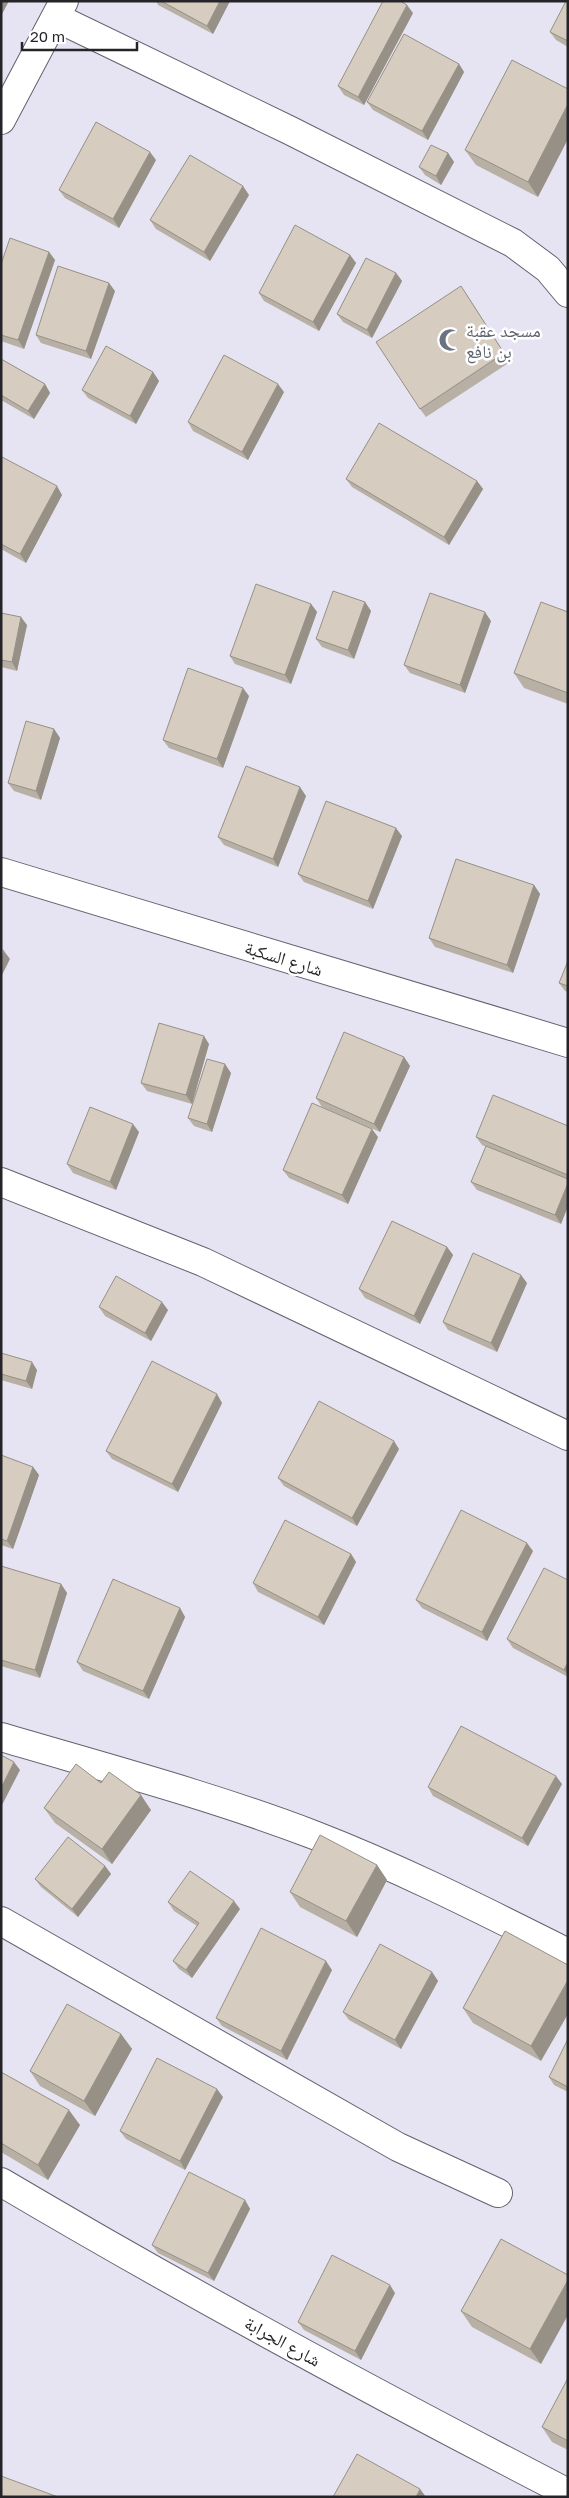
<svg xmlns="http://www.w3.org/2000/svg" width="569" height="2498" viewBox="0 0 569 2498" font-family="'Golos Text','Noto Naskh Arabic',sans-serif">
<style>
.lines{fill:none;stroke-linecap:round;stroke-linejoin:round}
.minor-casing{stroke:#64626f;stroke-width:30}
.major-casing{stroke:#64626f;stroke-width:30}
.minor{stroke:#fff;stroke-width:28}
.major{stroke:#fff;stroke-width:28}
.wall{fill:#b8b0a5}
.shaded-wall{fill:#969086}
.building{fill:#d6cdc0;stroke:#969086}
.labels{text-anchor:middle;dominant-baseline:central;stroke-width:5;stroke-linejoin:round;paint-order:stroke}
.worship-label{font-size:18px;fill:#5b616d;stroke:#fff;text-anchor:start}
.street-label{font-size:18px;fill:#252429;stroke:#fff}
</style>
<rect width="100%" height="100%" fill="#e6e4f3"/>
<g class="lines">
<defs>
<path id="minor" d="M57 18 289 130 513 243 548 269 568 293
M1 120 64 1
M1 1182 203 1262 568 1436
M1 1737C106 1768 212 1796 314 1835 402 1869 484 1911 568 1953
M1 1921 398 2147 498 2193
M1 2182C187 2292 376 2394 568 2493"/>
<path id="major" d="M1 872 568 1043"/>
</defs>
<use href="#minor" class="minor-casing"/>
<use href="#major" class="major-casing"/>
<use href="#minor" class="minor"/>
<use href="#major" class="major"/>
</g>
<path class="wall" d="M156 1H230L213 34 158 5Z
M568 1V47L556 40 550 32Z
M413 13 364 105 344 95 338 86Z
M512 60 538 197 476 165 465 150Z
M459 64 464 72 428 140 373 110 367 102Z
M448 153 454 162 441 185 425 175 419 167Z
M156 160 119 228 65 198 59 190Z
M249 195 210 261 156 229 150 220Z
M49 252 55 260 24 349 1 341V264Z
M350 255 356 263 319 331 264 301 259 293Z
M396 273 402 281 372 338 343 322 337 314Z
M115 291 91 359 41 343 36 335Z
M467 295 510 362 426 417 420 409Z
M1 359 45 384 50 393 34 419 1 400Z
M153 372 159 381 136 424 88 398 82 390Z
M284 392 248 460 193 431 188 422Z
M1 458 62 495 26 563 1 549Z
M346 479 477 481 483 489 449 545 352 487Z
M365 602 371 611 354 659 322 647 316 639Z
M311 604 317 612 291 684 235 664 230 656Z
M568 612V704L524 688 514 673Z
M1 613 27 625 17 671 1 667Z
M491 621 465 693 410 673 404 665Z
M249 696 223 768 169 748 163 740Z
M54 729 60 738 41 800 14 791 8 783Z
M306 796 278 867 224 845 218 837Z
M402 836 373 909 304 882 298 874Z
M534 885 540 894 513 973 435 947 429 938Z
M568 961V992L565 991 559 983Z
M209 1044 192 1104 147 1091 141 1083Z
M404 1057 410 1066 380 1132 322 1107 316 1098Z
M231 1073 212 1132 194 1126 188 1118Z
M568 1126V1206L561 1224 477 1190 471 1182 486 1147 482 1145 476 1137Z
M139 1132 116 1190 73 1173 67 1164Z
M378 1137 348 1204 289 1178 283 1170Z
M447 1247 453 1255 420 1324 365 1298 359 1289Z
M527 1283 497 1352 448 1330 443 1322Z
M99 1307 168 1310 151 1341 105 1316Z
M1 1353 37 1370 32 1389 1 1380Z
M222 1403 178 1492 112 1459 106 1451Z
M399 1449 357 1526 284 1486 278 1478Z
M1 1455 33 1467 39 1475 13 1549 1 1545Z
M533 1551 487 1641 422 1608 416 1600Z
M351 1554 356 1562 324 1625 258 1592 253 1583Z
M1 1566 61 1584 67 1593 40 1678 1 1666Z
M568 1580V1677L513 1648 507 1639Z
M180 1608 185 1617 149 1699 83 1671 77 1662Z
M562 1784 528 1846 433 1796 428 1787Z
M44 1808 151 1810 112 1864 55 1823Z
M377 1865 387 1880 357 1937 300 1907 290 1892Z
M105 1866 111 1874 78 1917 41 1887 35 1879Z
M168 1902 240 1909 192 1978 179 1969 173 1961 197 1926 174 1911Z
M505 1931 541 2061 473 2023 463 2008Z
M332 1970 287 2060 222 2026 216 2018Z
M432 1972 438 1981 401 2049 349 2020 343 2012Z
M121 2034 132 2049 95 2116 40 2086 30 2071Z
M568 2039V2092L554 2085 549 2077Z
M1 2072 80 2125 48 2180 1 2152Z
M223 2097 185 2170 126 2139 120 2131Z
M245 2200 250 2209 214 2281 158 2253 152 2245Z
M501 2239 541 2364 472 2327 461 2311Z
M395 2293 361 2360 304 2330 298 2322Z
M568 2378V2450L552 2442 542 2427Z"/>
<path class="shaded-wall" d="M1 1H9L1 16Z
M220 1H230L213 34 207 26Z
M407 5 413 13 364 105 358 97Z
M459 64 464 72 428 140 422 131Z
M568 104V139L538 197 528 182Z
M150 152 156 160 119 228 113 219Z
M448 153 454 162 441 185 436 176Z
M243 186 249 195 210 261 204 252Z
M49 252 55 260 24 349 18 340Z
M350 255 356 263 319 331 313 322Z
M396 273 402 281 372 338 367 330Z
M109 283 115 291 91 359 86 351Z
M153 372 159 381 136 424 130 416Z
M45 384 50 393 34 419 28 411Z
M278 384 284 392 248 460 242 452Z
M477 481 483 489 449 545 444 537Z
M57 486 62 495 26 563 20 554Z
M365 602 371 611 354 659 348 650Z
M311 604 317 612 291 684 285 675Z
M485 612 491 621 465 693 460 685Z
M21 617 27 625 17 671 12 662Z
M243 688 249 696 223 768 217 759Z
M54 729 60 738 41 800 36 791Z
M300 787 306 796 278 867 273 859Z
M396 828 402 836 373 909 368 901Z
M534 885 540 894 513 973 507 965Z
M4 951 10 959 1 977V957Z
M204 1036 209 1044 192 1104 186 1095Z
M404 1057 410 1066 380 1132 374 1124Z
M225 1064 231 1073 212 1132 207 1124Z
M133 1124 139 1132 116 1190 110 1182Z
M372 1129 378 1137 348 1204 342 1195Z
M568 1183V1206L561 1224 555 1215Z
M447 1247 453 1255 420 1324 414 1316Z
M521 1275 527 1283 497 1352 491 1343Z
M162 1302 168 1310 151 1341 145 1333Z
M32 1362 37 1370 32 1389 26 1381Z
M217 1394 222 1403 178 1492 172 1484Z
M394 1441 399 1449 357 1526 352 1518Z
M33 1467 39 1475 13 1549 7 1541Z
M527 1543 533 1551 487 1641 482 1632Z
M351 1554 356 1562 324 1625 318 1617Z
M61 1584 67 1593 40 1678 35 1670Z
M180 1608 185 1617 149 1699 143 1691Z
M568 1662V1675L564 1670Z
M14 1762 20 1770 1 1807V1788Z
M556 1776 562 1784 528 1846 522 1838Z
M141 1795 151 1810 112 1864 102 1849Z
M377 1865 387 1880 357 1937 346 1921Z
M105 1866 111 1874 78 1917 72 1909Z
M234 1901 240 1909 192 1978 186 1970Z
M326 1961 332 1970 287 2060 281 2051Z
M432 1972 438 1981 401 2049 395 2040Z
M568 1980V2014L541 2061 531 2046Z
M121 2034 132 2049 95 2116 84 2101Z
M217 2089 223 2097 185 2170 180 2161Z
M69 2110 80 2125 48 2180 38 2165Z
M245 2200 250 2209 214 2281 208 2273Z
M568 2280V2315L541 2364 530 2349Z
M390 2285 395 2293 361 2360 355 2351Z
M420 2489 426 2497H416Z"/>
<path class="building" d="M161 1H220L207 26Z
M383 1H400L407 5 358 97 338 86Z
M566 1H568V41L550 32Z
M404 34 459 64 422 131 367 102Z
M512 60 568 89V104L528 182 465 150Z
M96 122 150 152 113 219 59 190Z
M431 145 448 153 436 176 419 167Z
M190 155 243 186 204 252 150 220Z
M295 225 350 255 313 322 259 293Z
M10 238 49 252 18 340 1 335V264Z
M366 258 396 273 367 330 337 314Z
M58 266 109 283 86 351 36 335Z
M461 286 504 353 420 409 376 342Z
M106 346 153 372 130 416 82 390Z
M224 355 278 384 242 452 188 422Z
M1 359 45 384 28 411 1 395Z
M379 423 477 481 444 537 346 479Z
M2 457 57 486 20 554 1 544V458Z
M256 584 311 604 285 675 230 656Z
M333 591 365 602 348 650 316 639Z
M430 593 485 612 460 685 404 665Z
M541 602 568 612V693L514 673Z
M1 613 21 617 12 662 1 660Z
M188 668 243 688 217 759 163 740Z
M26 721 54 729 36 791 8 783Z
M246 766 300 787 273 859 218 837Z
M326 801 396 828 368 901 298 874Z
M456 859 534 885 507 965 429 938Z
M1 949 4 951 1 957Z
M568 961V986L559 983Z
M159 1023 204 1036 186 1095 141 1083Z
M344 1032 404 1057 374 1124 316 1098Z
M207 1059 225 1064 207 1124 188 1118Z
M493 1095 568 1126V1175L476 1137Z
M312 1103 372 1129 342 1195 283 1170Z
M90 1107 133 1124 110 1182 67 1164Z
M486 1146 568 1179V1183L555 1215 471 1182Z
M392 1221 447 1247 414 1316 359 1289Z
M473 1253 521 1275 491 1343 443 1322Z
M116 1276 162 1302 145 1333 99 1307Z
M1 1353 32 1362 26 1381 1 1374Z
M152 1361 217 1394 172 1484 106 1451Z
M319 1401 394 1441 352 1518 278 1478Z
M1 1455 33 1467 7 1541 1 1539Z
M461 1510 527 1543 482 1632 416 1600Z
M285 1520 351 1554 318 1617 253 1583Z
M1 1566 61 1584 35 1670 1 1660Z
M544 1568 568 1580V1662L564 1670 507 1639Z
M113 1579 180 1608 143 1691 77 1662Z
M461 1726 556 1776 522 1838 428 1787Z
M1 1755 14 1762 1 1788Z
M76 1764 101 1783 109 1772 141 1795 102 1849 44 1808Z
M320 1835 377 1865 346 1921 290 1892Z
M68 1837 105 1866 72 1909 35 1879Z
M190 1871 234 1901 186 1970 173 1961 199 1923 168 1902Z
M261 1928 326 1961 281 2051 216 2018Z
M505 1931 568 1965V1980L531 2046 463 2008Z
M380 1944 432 1972 395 2040 343 2012Z
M67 2004 121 2034 84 2101 30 2071Z
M568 2039V2087L549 2077Z
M157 2058 217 2089 180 2161 120 2131Z
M1 2072 69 2110 38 2165 1 2143Z
M189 2172 245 2200 208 2273 152 2245Z
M501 2239 568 2275V2280L530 2349 461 2311Z
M332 2255 390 2285 355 2351 298 2322Z
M568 2378V2441L542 2427Z
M357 2454 420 2489 416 2497H333Z
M1 2476 58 2497H1Z"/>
<defs>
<symbol id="mosque-bare" viewBox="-9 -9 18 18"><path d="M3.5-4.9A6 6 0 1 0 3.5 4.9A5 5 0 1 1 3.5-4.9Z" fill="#6b7280" stroke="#fff" stroke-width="2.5" paint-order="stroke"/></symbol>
</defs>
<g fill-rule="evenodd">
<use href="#mosque-bare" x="434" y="324" width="32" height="32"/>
</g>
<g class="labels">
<g class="worship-label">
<text x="466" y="330">مسجد عقبة<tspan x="466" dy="21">بن نافع</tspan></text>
</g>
<g class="street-label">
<text transform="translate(284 958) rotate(17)">شارع السكبة</text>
<text transform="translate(283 2341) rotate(29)">شارع الجرابة</text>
</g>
</g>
<rect width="569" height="2498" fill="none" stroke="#252429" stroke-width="5"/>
<path d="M22 42v8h115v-8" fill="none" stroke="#252429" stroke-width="2.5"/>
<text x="30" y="42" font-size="15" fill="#252429" stroke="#ffffff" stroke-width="4" paint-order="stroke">20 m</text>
</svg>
